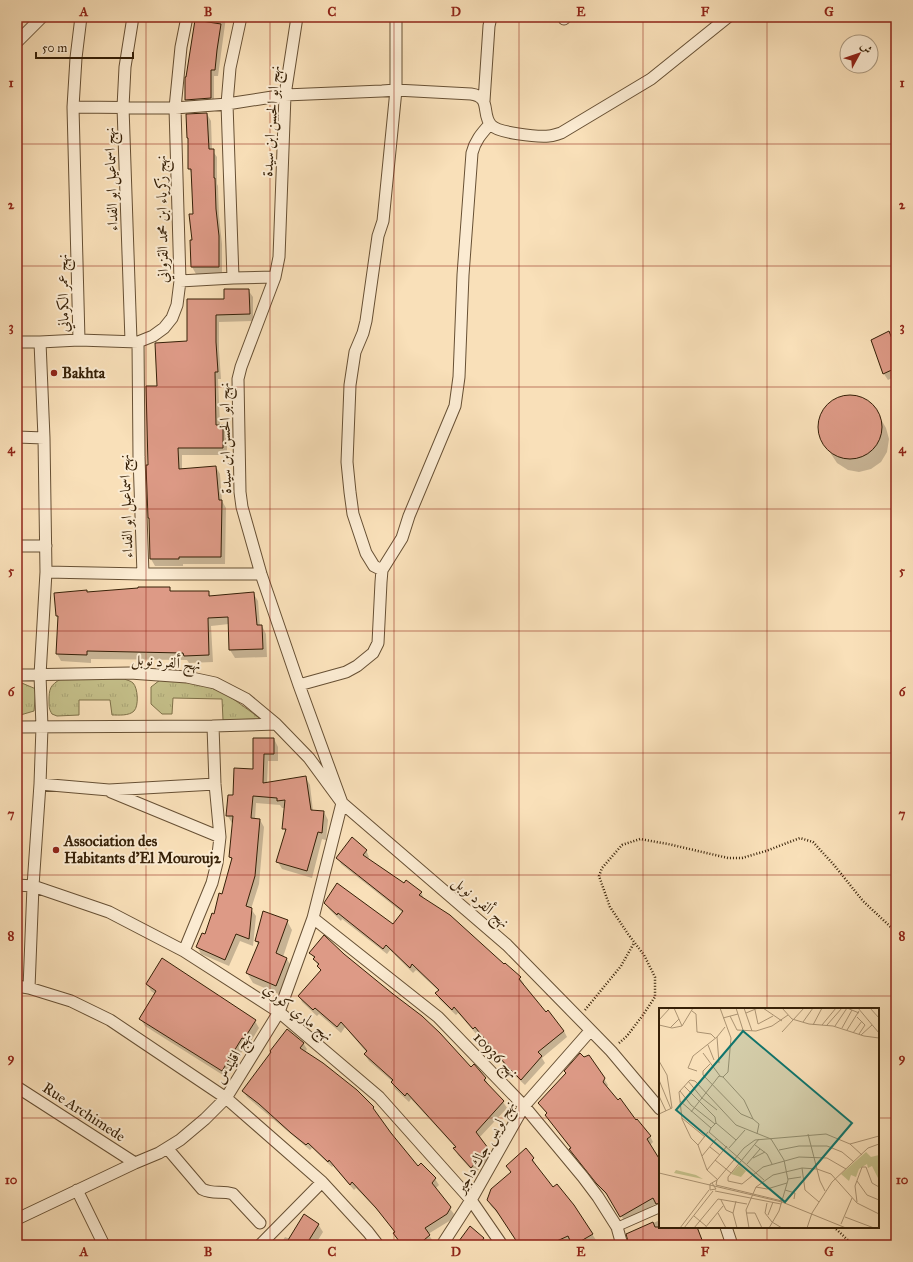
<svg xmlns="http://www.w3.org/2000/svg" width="913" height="1262" viewBox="0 0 913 1262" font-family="'IM FELL Great Primer',Amiri,serif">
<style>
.grass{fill:url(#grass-tufts);stroke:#7e7048}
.shadow{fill:#0003}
.building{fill:#dd9a86;stroke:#362007}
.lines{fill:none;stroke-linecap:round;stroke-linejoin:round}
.pedestrian-casing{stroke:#675034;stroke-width:10}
.minor-casing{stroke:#675034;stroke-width:13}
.path{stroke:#362007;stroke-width:2.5;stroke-dasharray:1 2;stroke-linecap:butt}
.pedestrian{stroke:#fbebd2;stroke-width:8}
.minor{stroke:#fbebd2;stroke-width:11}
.grid{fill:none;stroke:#8f2418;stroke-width:1;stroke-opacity:0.55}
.poi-dot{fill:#8f2418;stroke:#fbebd2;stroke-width:1.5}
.labels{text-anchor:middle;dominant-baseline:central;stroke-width:4;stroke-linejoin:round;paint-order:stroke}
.street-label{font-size:15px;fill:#362007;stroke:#fbebd2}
.poi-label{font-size:15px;font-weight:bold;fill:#362007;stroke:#fbebd2;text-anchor:start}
.inset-road{fill:none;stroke:#ab9372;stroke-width:1}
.view{fill:#0f766e;fill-opacity:0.15;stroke:#0f766e;stroke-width:2}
.inset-edge{fill:none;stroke:#362007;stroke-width:2}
.neatline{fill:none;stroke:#8f2418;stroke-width:1.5}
.grid-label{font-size:13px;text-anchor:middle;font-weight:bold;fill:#8f2418}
</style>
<defs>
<pattern id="grass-tufts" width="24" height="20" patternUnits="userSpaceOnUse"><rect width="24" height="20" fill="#c5c08a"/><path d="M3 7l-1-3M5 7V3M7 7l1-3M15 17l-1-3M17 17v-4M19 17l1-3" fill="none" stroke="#aaa576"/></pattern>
</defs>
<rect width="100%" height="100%" fill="#f9e0b9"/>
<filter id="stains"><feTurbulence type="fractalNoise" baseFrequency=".005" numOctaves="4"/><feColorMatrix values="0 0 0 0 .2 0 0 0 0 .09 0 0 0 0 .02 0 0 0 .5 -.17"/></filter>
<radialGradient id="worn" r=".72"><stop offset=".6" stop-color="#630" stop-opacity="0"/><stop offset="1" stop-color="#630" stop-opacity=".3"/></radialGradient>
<path class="grass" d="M61 679H124C127 680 131 681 133 683 138 688 139 706 134 711 129 716 119 715 112 715L110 700H79V715L57 716 52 714C49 709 49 707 49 701 49 689 50 685 61 679Z
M160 680 198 683 225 693 261 719 223 720 222 699 173 698 172 714H162L151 704V687Z
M17 681 36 689 34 711 17 716Z"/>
<path class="shadow" d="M198 17H226L218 76H214V104L190 106 186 100V78Z
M207 114 211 121 212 150 217 157V184L218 186 219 216 222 244V274H196L192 267 194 215 192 174 189 169V140L188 138Z
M248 290 253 297V321L219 322V350L221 379H218L220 426H223L227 433V455H182V470L216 467 220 474 222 501 226 508 225 564H183V566H155L151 559 149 466 158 387 188 342 225 300Z
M889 333 896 349V376L888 380 884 374 872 340Z
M849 396 861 398 872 404 886 428 889 439 887 452 881 462 871 469 859 472 848 470 837 463 822 440 819 429 821 417 828 406 837 399Z
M169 588 171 592H208L211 597 253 593 258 601 260 626H262L266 634 267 657 235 658 230 650 229 624 211 626 213 662 189 663 187 660 91 659V663L61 661 57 654 58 619 57 615 87 593Z
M254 739H274L278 747V761H268L267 783 306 778 310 785 313 811 324 812 328 820 326 840 322 839 312 878 282 869 278 862 286 832 284 828 286 808H282L280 805 256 803 255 819 260 820 264 827 259 884 251 909 256 916 253 946 240 941 229 966 201 954 197 946 205 935 223 895 233 861 230 857 234 823H232L227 815 234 796 254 771Z
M366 850 369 857 367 859 404 885 421 892 424 899 520 978 524 984 522 985 546 1013 547 1012 564 1031 567 1037 542 1058 545 1063 525 1085 511 1072 479 1033 477 1035 458 1013 456 1015 440 1000 436 994 439 991 416 970 413 973 390 950 387 954 342 919 341 921 329 909 325 903 394 925 403 913 341 864 338 858Z
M287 921 292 930 283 957 287 959 292 968 281 995 253 983 247 973 259 946 256 941Z
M311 953 485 1078 488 1084V1085L503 1102 507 1108 479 1138 491 1155 475 1174 458 1155 455 1149 456 1148 411 1099 409 1102 395 1089 392 1083 393 1082 369 1061 365 1055 367 1053 345 1027 341 1033 319 1014 317 1016 302 1002 299 996 321 971Z
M147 984 255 1021 259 1028 248 1046 246 1045 226 1077 145 1026 141 1019 155 994 151 991Z
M303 1043 307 1049 305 1052 376 1114 418 1167 421 1165 435 1179 439 1185 435 1189 454 1214 451 1220 428 1234 433 1241 428 1245H402L394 1234 396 1233 381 1214 356 1188 354 1190 333 1166 332 1167 312 1148 310 1150 247 1097 243 1091Z
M604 1079 608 1085 606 1088 650 1136 653 1142 650 1145 660 1162V1208L657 1203 625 1222 611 1199 601 1189 574 1156 570 1150 571 1149 550 1121 546 1115 548 1114 539 1103Z
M533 1159 536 1165 535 1166 592 1234 596 1240 588 1245H520L500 1216 491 1206 488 1200 511 1173 507 1166Z
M660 1220V1227H696L704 1245H630L627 1235Z
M318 1224 323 1232 315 1245H280L285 1237 290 1239Z
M483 1239 487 1245H457Z"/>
<path class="building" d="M195 20 221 24 217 50 215 70H211V98L185 100V77H186Z
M207 113 209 149H214V178H215L216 209 219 236V267H191L190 240H192L189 214H193L191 169H188V138H187L186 114Z
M224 289H249L250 314 216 315V342L218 372H215L216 425H223V448H178L179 469 216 466 219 500H222L221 557H179V559H150L149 518H148L146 465H148L146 386H157L155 343 187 341V299H224Z
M889 331 896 349V368L883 374 871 340Z
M818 427a32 32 0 1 1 64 0a32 32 0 1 1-64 0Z
M138 587H170V591H209V596L254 592 257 625H262L263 649 229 650 228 617 208 618 209 655 184 656 183 653 87 651V655L56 654 58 616H56L54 593 87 590V592L138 588Z
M253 738H274V754H264L263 783 306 776 311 810 324 811 322 833 318 832 307 871 276 862 286 829H282L285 800 277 801V798L253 796 251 818 260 819 255 876 246 906 252 908 249 939 236 934 225 960 196 947 202 933 205 934 212 913 214 914 219 893 222 894 232 858 229 857 233 816H226L228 795H233L234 768 253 769Z
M352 837 367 850 363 855 404 883 406 880 422 892 419 895 450 915 504 964 505 963 521 977 519 979 546 1012 548 1010 564 1031 538 1052 542 1056 521 1080 506 1065 475 1027 473 1029 454 1007 452 1010 435 993 439 990 412 964 410 968 386 945 383 949 338 913 337 915 324 903 337 883 393 924 403 911 336 858Z
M263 911 288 920 276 953 287 958 276 986 246 973 259 942 255 941Z
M324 935 344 954 393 994 422 1016 440 1033 471 1067 474 1064 486 1078 484 1080 504 1101 476 1132 488 1148 471 1168 453 1148 456 1147 407 1093 405 1096 391 1082 393 1080 364 1054 367 1051 341 1022 337 1027 315 1008 313 1010 298 996 321 970 317 966 319 964 313 959 315 957 309 953Z
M162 958 256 1020 244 1039 242 1038 222 1071 139 1019 156 991 146 984Z
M287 1029 304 1043 300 1048 323 1063 357 1090 374 1107 373 1108 391 1133 418 1166 421 1163 436 1178 432 1183 451 1207 447 1214 425 1228 430 1235 418 1245H402L393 1233 395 1232 376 1208 352 1182 350 1185 329 1160 328 1162 308 1143 306 1145 291 1133 259 1104 242 1091 271 1052 270 1051Z
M580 1053 584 1057 589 1055 605 1078 603 1082 618 1100 620 1098 636 1120 637 1119 651 1136 647 1139 660 1160V1203L656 1204 653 1198 620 1217 606 1193 596 1183 569 1149 571 1148 545 1115 547 1113 538 1103 566 1073 564 1071Z
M526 1148 534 1158 532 1160 553 1187 557 1184 574 1205 593 1234 574 1245H572L568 1236 548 1245H519L496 1210 487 1200 491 1189 511 1172 506 1166Z
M304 1214 319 1224 306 1245H285Z
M653 1222 655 1227H697L704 1245H629L626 1234Z
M470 1226 484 1238 479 1245H456Z"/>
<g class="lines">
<defs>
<path id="pedestrian" d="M617 1227 660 1208"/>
<path id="minor" d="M564 19 566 17
M17 42 42 17
M484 101 489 26 491 17
M73 107 175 108 227 104 285 95 382 91 396 90 471 94C492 97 481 114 491 125 498 133 537 137 549 136 553 136 557 134 561 133L651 79 728 17
M233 278 227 104 230 68 241 17
M180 281 233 278 275 277
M79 340 138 342 153 336 164 328 172 318 177 305 180 281 175 108 181 47 187 17
M131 341 123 107 125 67 133 17
M17 342H40
M138 342 139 457 143 574
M17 437 44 438
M17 546H46
M382 570 374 566 366 553 353 514 350 492 347 462 350 385 355 352 363 333 366 321 378 236 383 221 396 90V17
M46 572 143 574H261
M17 675 130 673 187 677 215 683 246 699 276 724 309 758 342 803 507 945 611 1051 660 1109
M299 685 346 672 357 666 373 653 378 643 381 582 382 570 402 538 409 516 455 406 459 377 463 275 472 153C475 141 481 134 490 124
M17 727 213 726 276 724
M40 784 109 790 215 784
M111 792 220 837
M17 885 33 886 109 912 184 951 279 1012 379 1097 471 1200 502 1245
M313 918 438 1017 524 1106 583 1177 598 1197 617 1227 622 1245
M184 951 212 883 217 863 220 837 215 784 213 726
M17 986 29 988 71 1001 110 1020 226 1098 322 1182 368 1232 378 1245
M29 988 33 886 40 784 42 727 40 675 46 572 44 438 40 342 79 340 73 107 76 58 81 17
M17 1087 135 1163
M167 1148 202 1189C214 1195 221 1190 233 1194L260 1223
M77 1190 104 1245
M17 1219 135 1163 159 1153 180 1140 205 1119 226 1098 279 1012 313 918 342 803 299 685 261 574 242 507 240 492 238 379 241 367 275 277 279 257 285 95 297 17
M726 1227 732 1245
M260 1245 322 1182
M442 1245 471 1200 524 1106 590 1031"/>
</defs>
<use href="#pedestrian" class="pedestrian-casing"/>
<use href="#minor" class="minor-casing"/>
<path class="path" d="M585 1010 621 966 634 943
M619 1043 627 1036 643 1015 655 997V977L644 955 628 934 610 907 599 876 602 868 622 845 640 839 668 844 728 858H742L766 851 800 838 813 842 834 865 863 901 896 932
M834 1227 853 1245"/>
<use href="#pedestrian" class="pedestrian"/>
<use href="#minor" class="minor"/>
</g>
<path class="grid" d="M146 17V1245M270 17V1245M394 17V1245M519 17V1245M643 17V1245M767 17V1009M17 144H896M17 266H896M17 387H896M17 509H896M17 631H896M17 753H896M17 875H896M17 996H896M17 1118H660M878 1118H896M767 1227V1245"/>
<g class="poi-dot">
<circle cx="54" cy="373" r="4"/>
<circle cx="56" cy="850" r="4"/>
</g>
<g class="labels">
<g class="street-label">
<text transform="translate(271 121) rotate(-86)">نهج ابو الحسن ابن سيدة</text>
<text transform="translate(111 179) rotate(-92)">نهج اسماعيل ابو الفداء</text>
<text transform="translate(162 219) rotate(-91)">نهج زكرياء ابن محمد القزواني</text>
<text transform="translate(63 293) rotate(-91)">نهج عمر الكرماني</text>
<text transform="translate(225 438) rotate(-91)">نهج ابو الحسن ابن سيدة</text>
<text transform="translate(126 506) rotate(-92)">نهج اسماعيل ابو الفداء</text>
<text transform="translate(166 662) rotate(5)">نهج ألفرد نوبل</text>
<text transform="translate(481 902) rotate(41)">نهج ألفرد نوبل</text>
<text transform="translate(298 1012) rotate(38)">نهج ماري كوري</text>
<text transform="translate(496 1055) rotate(46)">نهج 10936</text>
<text transform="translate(233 1058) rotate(-59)">نهج اقليدس</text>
<text transform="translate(84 1112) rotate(33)">Rue Archimede</text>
<text transform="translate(485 1147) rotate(-60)">نهج لويس جاك داجير</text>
</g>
<g class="poi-label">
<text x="62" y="373">Bakhta</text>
<text x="64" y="841">Association des<tspan x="64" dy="17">Habitants d'El Mourouj2</tspan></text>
</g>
</g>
<g transform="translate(659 1008)">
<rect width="220" height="220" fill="#f9e0b9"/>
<path d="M207 144 212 149 220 147V172L213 158 209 160 208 156 200 161 197 169 192 167 190 173 182 166ZM17 162 37 167 44 171 15 165Z" fill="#c5c08a"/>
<path d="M80 157 87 163 82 169 72 166Z" fill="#c5c08a"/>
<path class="inset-road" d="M15 0 23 18M77 0 84 22M85 0 93 23M104 0 123 13M123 0 133 11 150 16 174 18 205 28 220 30M188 0 200 5M199 0 220 25M211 0 220 10M96 2 99 16 114 8M33 3 37 6 38 24 52 26 56 30M87 5 99 0M71 8 78 22 97 23 113 18 129 7M198 9 206 17 200 26M64 10 79 6M0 12 11 0M144 14 154 0M0 17 13 20 23 18 34 0M154 17 163 0M163 17 177 0M168 17 183 0M176 18 188 0M11 20 20 11M183 20 193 2M188 22 200 3M123 24 145 0M194 25 203 13M202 27 213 17M58 29 60 55M49 37 55 52M44 45 61 68M0 53 8 67 13 100 0 106M51 56 44 63V67L82 106 94 111M38 63 29 60 34 48 58 29 66 19M64 69 85 92 94 111 100 116 98 126M0 72 12 101M29 73 43 90 58 102M25 78 56 109 57 115 52 120M21 83 32 97 56 116M0 88 7 103M21 93 52 120 50 124 105 172M32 104 60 68 64 69 69 64 72 30 61 0M23 110 46 129M57 115 77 132M149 126 161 173 166 183M100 131 69 169V173L83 176 104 159 140 149 168 150 187 161M191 136 220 128M39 137 49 124M96 137 108 146 113 156M51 139 61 147M70 140 86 122M120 142 140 138H168L183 144 195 154M43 148 58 130M94 150 106 144M56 152 72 165M88 156 101 141M143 160 146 182 160 194M48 162 68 138M0 165 123 194 187 220M59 171 85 140 96 132 167 126 191 136 203 147M129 171 142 169M59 172 48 162 39 137 32 130 23 111 20 84 31 72 36 73 77 117 112 131 125 152 129 172 120 203 110 220M198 173 208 187 220 192M53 175 57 181 51 182V176L58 172 57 177M57 177 123 193M97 179 108 181 128 175M126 182 136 185 135 191M56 183 122 196M62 192 67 202 74 205M77 193 74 205 78 220M198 194 196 178 203 159H207L213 175 220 179M108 195 106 205 113 214 123 220M59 205 67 220M87 205H96L103 220M109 207 114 194M35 208 47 218M186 209 215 220M182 216 193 190M21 220 50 182M25 220 54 183M35 220 59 191 88 196M46 220 64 198M90 220 87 202 97 179 114 167 143 160 158 161 172 166 198 195 220 206M148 220 153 205 173 174 209 140 220 136"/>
<path class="view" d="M84 23 193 115 126 194 17 102Z"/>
<rect width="220" height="220" class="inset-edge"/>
</g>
<rect width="913" height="1262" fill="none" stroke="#f9e0b9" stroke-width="44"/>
<g transform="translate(859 54) rotate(50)"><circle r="19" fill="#fbebd2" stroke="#ac9a81"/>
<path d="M0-3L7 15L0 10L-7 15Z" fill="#8f2418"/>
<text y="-6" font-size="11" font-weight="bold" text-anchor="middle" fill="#362007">ش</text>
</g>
<path d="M36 52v6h97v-6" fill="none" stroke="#362007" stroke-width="2"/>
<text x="42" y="52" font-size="12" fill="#362007" stroke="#fbebd2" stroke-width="3" paint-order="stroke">50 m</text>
<rect x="22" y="22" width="869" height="1218" class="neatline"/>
<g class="grid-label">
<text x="84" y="16">A</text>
<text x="208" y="16">B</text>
<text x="332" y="16">C</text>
<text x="456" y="16">D</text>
<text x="581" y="16">E</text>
<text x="705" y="16">F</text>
<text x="829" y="16">G</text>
<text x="11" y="87">1</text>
<text x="902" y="87">1</text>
<text x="11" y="209">2</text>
<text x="902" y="209">2</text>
<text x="11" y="331">3</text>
<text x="902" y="331">3</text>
<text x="11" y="453">4</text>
<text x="902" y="453">4</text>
<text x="11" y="575">5</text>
<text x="902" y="575">5</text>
<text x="11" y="696">6</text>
<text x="902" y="696">6</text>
<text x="11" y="818">7</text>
<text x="902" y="818">7</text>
<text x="11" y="940">8</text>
<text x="902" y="940">8</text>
<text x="11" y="1062">9</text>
<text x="902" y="1062">9</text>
<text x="11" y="1184">10</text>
<text x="902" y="1184">10</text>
<text x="84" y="1256">A</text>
<text x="208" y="1256">B</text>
<text x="332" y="1256">C</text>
<text x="456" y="1256">D</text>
<text x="581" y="1256">E</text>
<text x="705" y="1256">F</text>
<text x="829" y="1256">G</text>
</g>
<rect width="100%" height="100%" filter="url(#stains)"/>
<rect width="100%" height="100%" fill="url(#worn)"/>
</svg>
